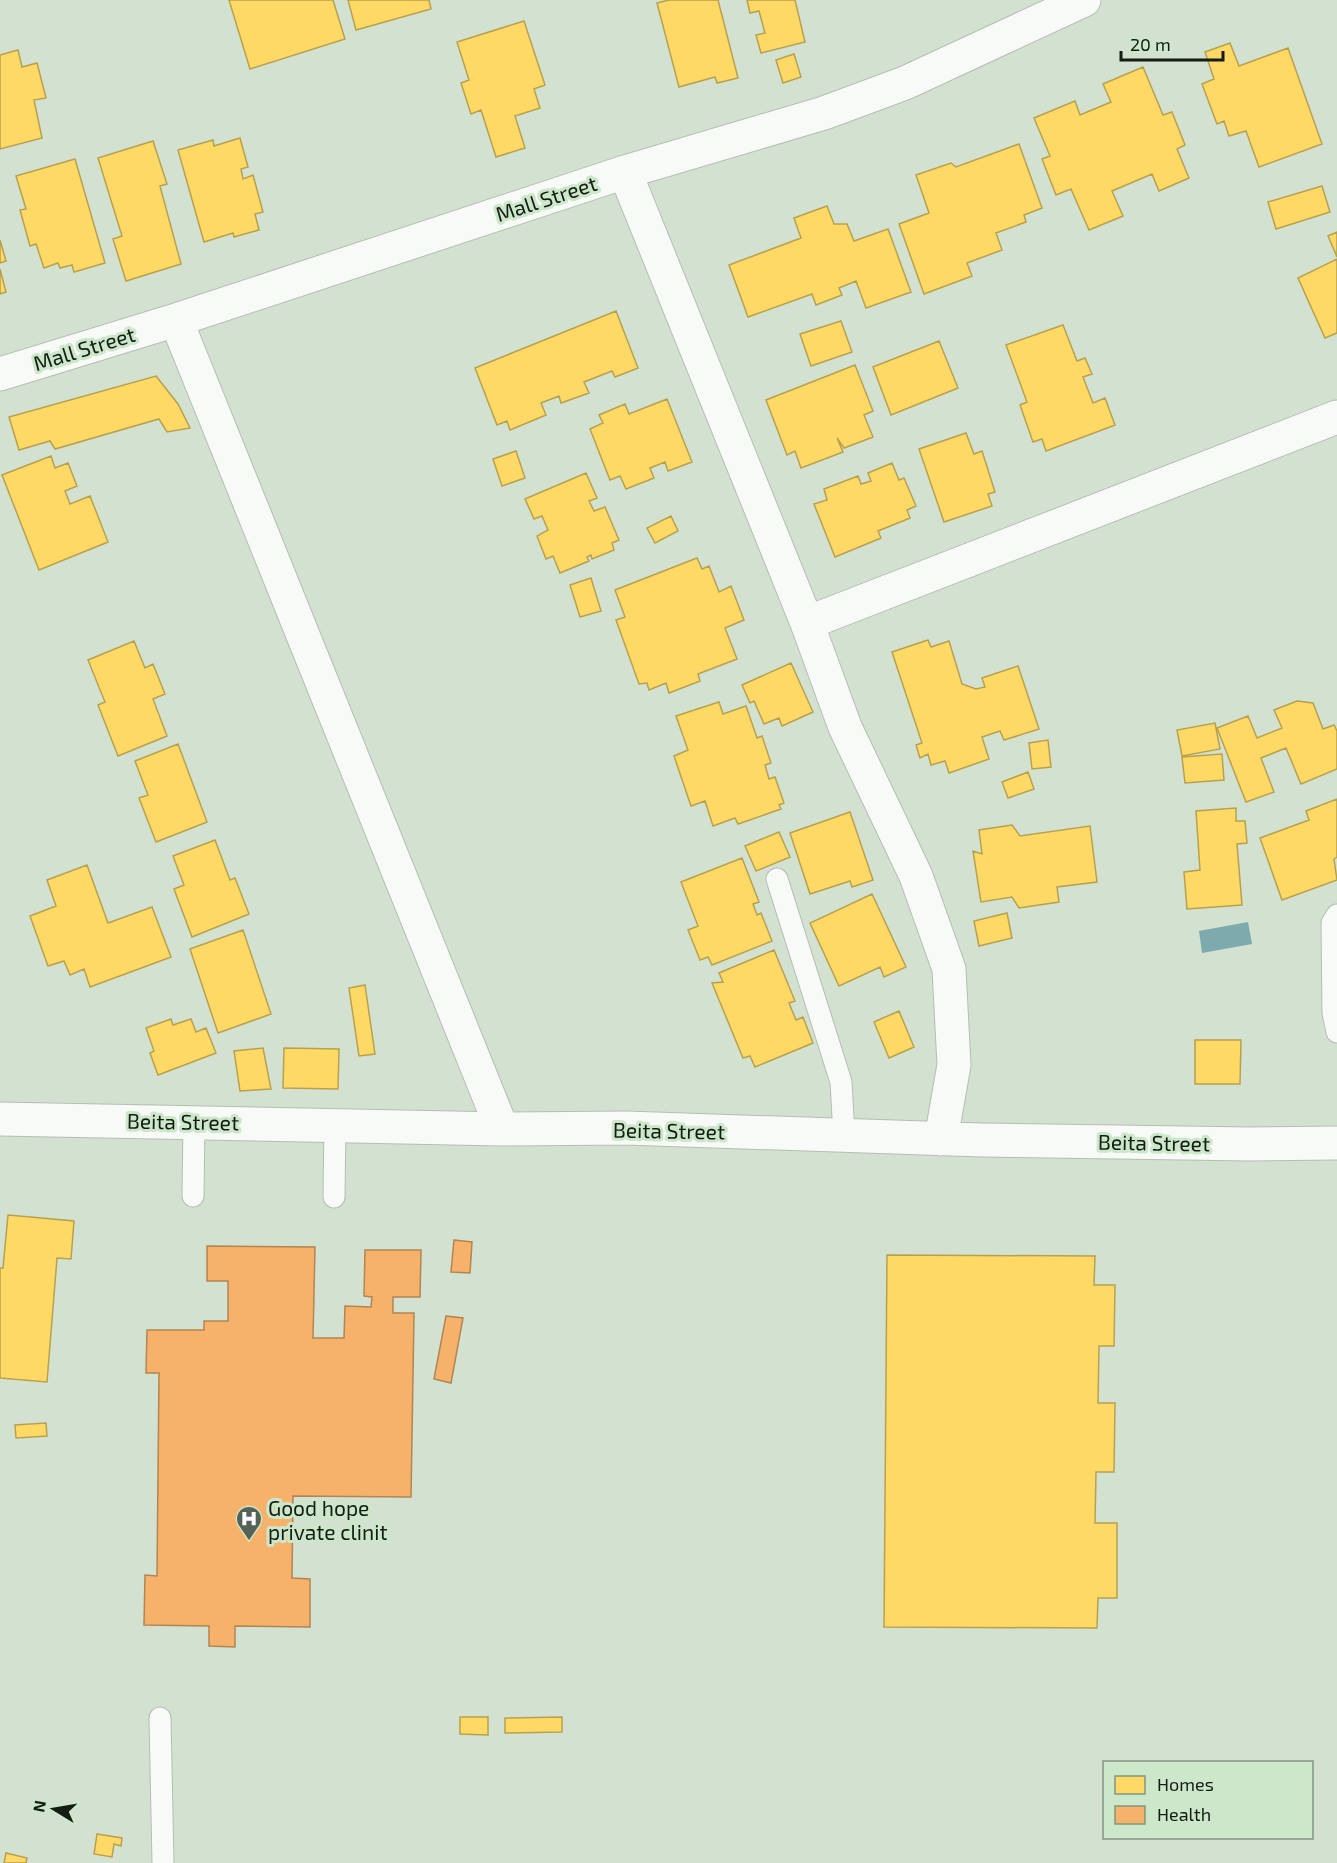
<svg xmlns="http://www.w3.org/2000/svg" width="1337" height="1863" viewBox="0 0 1337 1863" font-family="'Exo 2',sans-serif">
<style>
.water{fill:#7caaad}
.homes{fill:#ffd966;stroke:#b8a14d;stroke-width:1.5}
.health{fill:#f6b26b;stroke:#b28551;stroke-width:1.5}
.lines{fill:none;stroke-linecap:round;stroke-linejoin:round}
.lane-casing{stroke:#b4bfb2;stroke-width:23}
.street-casing{stroke:#b4bfb2;stroke-width:35}
.lane{stroke:#f8faf8;stroke-width:21}
.street{stroke:#f8faf8;stroke-width:33}
.labels{text-anchor:middle;dominant-baseline:central;stroke-width:6;stroke-linejoin:round;paint-order:stroke}
.street-label{font-size:21px;fill:#141d13;stroke:#cde7cb}
.poi-label{font-size:21px;fill:#141d13;stroke:#cde7cb;text-anchor:start}
</style>
<rect width="100%" height="100%" fill="#d3e1d1"/>
<path class="water" d="M1248 922 1252 944 1202 953 1199 931Z"/>
<path class="homes" d="M229 0H333L345 39 250 69Z
M348 0H429L431 9 356 30Z
M669 0H718L738 78 717 83 715 77 679 87 657 3Z
M747 0H795L805 42 761 53 756 35 765 33 759 11 750 13Z
M524 21 545 85 534 89 540 108 515 116 525 148 496 157 481 110 471 114 461 83 469 80 457 42Z
M1230 43 1239 66 1288 48 1322 144 1259 167 1246 131 1229 136 1224 121 1217 124 1202 84 1214 79 1205 52Z
M18 50 22 67 37 63 46 98 34 100 42 138 0 149V55Z
M794 54 801 77 783 83 776 60Z
M1143 67 1163 115 1172 112 1185 145 1177 149 1189 178 1159 191 1152 174 1112 191 1123 216 1089 230 1071 189 1056 195 1042 159 1050 156 1034 118 1075 101 1080 115 1111 102 1103 84Z
M240 138 248 167 241 169 243 179 253 175 263 212 255 214 259 230 234 237 233 233 204 242 178 150 213 140 214 146Z
M153 141 167 184 160 186 181 264 126 281 113 239 122 236 98 158Z
M1019 144 1042 208 1024 215 1026 222 996 233 1002 250 967 263 972 276 924 294 899 224 929 213 916 175 951 163 956 167Z
M75 159 105 263 74 272 72 265 60 268 58 263 44 268 36 244 30 246 20 210 26 209 16 176Z
M1322 186 1330 212 1276 229 1268 202Z
M827 206 834 224H847L854 241 888 229 911 292 866 308 856 281 839 288 842 295 816 305 812 294 748 317 729 265 801 238 794 218Z
M1337 232V257L1328 236Z
M0 240 6 261 0 263Z
M1337 259V333L1325 338 1298 278Z
M0 269 6 292 0 294Z
M616 311 638 368 615 377 612 371 584 382 589 393 561 403 559 396 541 403 546 415 510 430 507 421 497 425 475 368Z
M841 321 852 352 811 366 800 334Z
M1063 325 1077 361 1085 358 1092 374 1083 377 1093 403 1105 398 1115 425 1046 451 1042 439 1033 442 1020 405 1027 402 1006 345Z
M939 341 958 388 891 415 873 367Z
M855 365 873 411 864 415 873 437 844 448 837 438 843 452 801 468 795 451 787 455 766 400Z
M156 376 178 404 190 428 167 432 159 419 55 449 50 441 19 450 9 417Z
M667 399 692 462 668 471 665 462 650 468 654 478 626 489 620 476 610 480 590 429 603 423 599 415 625 404 629 414Z
M966 433 974 454 982 451 995 492 988 494 992 506 944 522 919 449Z
M516 451 525 478 502 486 493 459Z
M51 456 55 468 68 463 77 486 65 491 70 504 90 496 108 542 39 570 2 475Z
M892 463 899 480 904 478 916 506 907 510 910 518 878 531 881 538 835 557 814 504 827 500 824 489 858 476 861 484 871 481 868 473Z
M586 473 597 498 589 501 594 511 605 507 619 540 612 543 614 550 592 559 591 555 587 557 589 561 560 573 553 556 546 559 537 536 548 530 542 516 534 519 525 499Z
M671 516 678 531 655 543 647 528Z
M697 558 702 569 709 566 719 592 731 586 744 620 725 628 737 659 698 674 700 681 669 693 666 683 649 690 647 683 639 684 616 620 625 617 615 590Z
M591 578 601 611 580 617 570 585Z
M928 640 931 647 949 641 962 684 976 689 985 687 982 678 1018 666 1039 729 1004 740 1000 731 982 737 989 759 949 773 945 761 931 765 928 754 920 758 916 745 922 743 892 652Z
M134 641 145 668 153 664 165 694 153 699 167 736 118 756 98 705 105 702 88 660Z
M791 663 813 712 782 726 779 718 764 724 754 701 750 703 742 685Z
M1297 701 1313 703 1323 729 1334 725 1337 731V769L1301 784 1286 748 1261 758 1274 792 1246 802 1217 728 1248 716 1257 738 1282 728 1274 710Z
M719 702 723 714 746 706 757 738 762 736 771 763 765 765 769 779 775 777 784 803 779 805 781 809 738 824 735 818 713 826 705 801 691 806 674 756 688 750 676 716Z
M1215 723 1220 749 1182 756 1177 730Z
M1048 740 1051 767 1032 769 1029 743Z
M178 744 207 822 156 842 139 798 148 795 135 761Z
M1222 754 1224 780 1185 783 1182 757Z
M1028 772 1034 789 1008 798 1002 782Z
M1337 799V857L1334 859 1337 880 1282 900 1260 838 1309 820 1306 811Z
M1236 808V821H1245L1247 843 1237 844 1242 905 1187 909 1184 872 1200 870 1196 811Z
M850 812 873 880 852 887 850 881 810 894 790 833Z
M1012 825 1020 836 1090 826 1097 882 1057 887 1059 902 1019 908 1012 897 981 902 973 851 982 854 979 830Z
M779 832 790 857 756 871 745 846Z
M215 840 230 880 235 878 249 914 192 937 174 889 184 885 173 856Z
M742 858 759 902 753 904 757 915 761 913 772 941 712 965 708 957 700 960 688 930 698 926 681 882Z
M87 865 108 923 152 907 171 957 90 987 84 969 70 975 64 961 48 966 30 916 56 906 47 880Z
M872 894 906 967 884 977 880 967 839 986 810 923Z
M1007 913 1012 938 979 946 974 921Z
M243 930 271 1014 218 1033 190 949Z
M774 950 795 1001 789 1003 796 1020 803 1017 813 1043 755 1067 750 1056 743 1058 712 983 723 982 719 973Z
M365 985 375 1054 359 1056 349 988Z
M899 1011 914 1047 889 1058 874 1022Z
M171 1019 173 1025 191 1019 196 1032 206 1028 216 1053 158 1075 150 1053 154 1051 146 1028Z
M1195 1040H1241L1240 1084H1195Z
M263 1048 271 1089 240 1091 234 1051Z
M284 1048 339 1049 338 1089 283 1088Z
M8 1215 74 1221 71 1259 57 1258 47 1382 0 1378V1268H3Z
M887 1255 1095 1256 1094 1285H1115L1114 1346H1099L1098 1403H1115L1114 1472H1096L1095 1523H1117V1598H1098L1097 1628 884 1627Z
M46 1423 47 1436 16 1438 15 1425Z
M460 1717H488V1735L460 1734Z
M562 1717V1732L505 1733V1718Z
M97 1834 122 1838 121 1846 114 1844 112 1857 94 1854Z
M6 1853 27 1858 26 1863H4Z"/>
<path class="health" d="M454 1240 472 1242 470 1273 451 1272Z
M207 1246 315 1247 313 1338H344L345 1306 371 1307 372 1297 364 1296 365 1250H421L420 1297H393V1313H414L411 1497 293 1496 292 1578 310 1579V1627L235 1626V1647L209 1646V1626L144 1625 145 1575 157 1576 159 1373H146L147 1330H204V1321H228V1281H207Z
M446 1316 463 1318 451 1383 434 1379Z"/>
<g class="lines">
<defs>
<path id="lane" d="M777 879 841 1082 844 1135
M1337 915 1332 923 1333 1013 1337 1032
M193 1196 194 1121
M334 1197 335 1124
M160 1718 163 1863"/>
<path id="street" d="M625 172 807 623 845 727 916 876 949 969 954 1065 941 1139
M176 320 502 1129
M0 374 176 320 625 172 824 113 905 83 1084 0
M807 623 1337 417
M0 1119 502 1129 626 1128 982 1140 1250 1144 1337 1143"/>
</defs>
<use href="#lane" class="lane-casing"/>
<use href="#street" class="street-casing"/>
<use href="#lane" class="lane"/>
<use href="#street" class="street"/>
</g>
<defs>
<symbol id="hospital-pin" viewBox="-11 -11 22 30"><path d="M0 17L-7.5 6A9.5 9.5 0 1 1 7.5 6Z" fill="#576256" stroke="#cde7cb"/><path d="M-5-5h3v3.5h4V-5h3V5h-3V1.5h-4V5h-3Z" fill="#fff"/></symbol>
</defs>
<g fill-rule="evenodd">
<use href="#hospital-pin" x="234" y="1504" width="30" height="40"/>
</g>
<g class="labels">
<g class="street-label">
<text transform="translate(546 198) rotate(-18)">Mall Street</text>
<text transform="translate(84 348) rotate(-17)">Mall Street</text>
<text transform="translate(183 1121) rotate(1)">Beita Street</text>
<text transform="translate(669 1130) rotate(1)">Beita Street</text>
<text transform="translate(1154 1142) rotate(1)">Beita Street</text>
</g>
<g class="poi-label">
<text x="268" y="1507">Good hope<tspan x="268" dy="24">private clinit</tspan></text>
</g>
</g>
<rect x="1103" y="1761" width="210" height="78" fill="#cde7cb" stroke="#839681" stroke-width="1.5"/>
<rect x="1115" y="1776" width="30" height="18" fill="#ffd966" stroke="#839681" stroke-width="1.5"/>
<text x="1157" y="1791" font-size="18" fill="#141d13">Homes</text>
<rect x="1115" y="1806" width="30" height="18" fill="#f6b26b" stroke="#839681" stroke-width="1.5"/>
<text x="1157" y="1821" font-size="18" fill="#141d13">Health</text>
<g transform="translate(54 1809) rotate(281)" stroke="#cde7cb" stroke-width="4.5" paint-order="stroke">
<path d="M0-4.5L10 22L0 15L-10 22Z" fill="#141d13"/>
<text y="-9" font-size="16" font-weight="bold" text-anchor="middle" fill="#141d13">N</text>
</g>
<path d="M1121 51v9h102v-9" fill="none" stroke="#141d13" stroke-width="3"/>
<text x="1130" y="51" font-size="18" fill="#141d13" stroke="#cde7cb" stroke-width="4.5" paint-order="stroke">20 m</text>
</svg>
